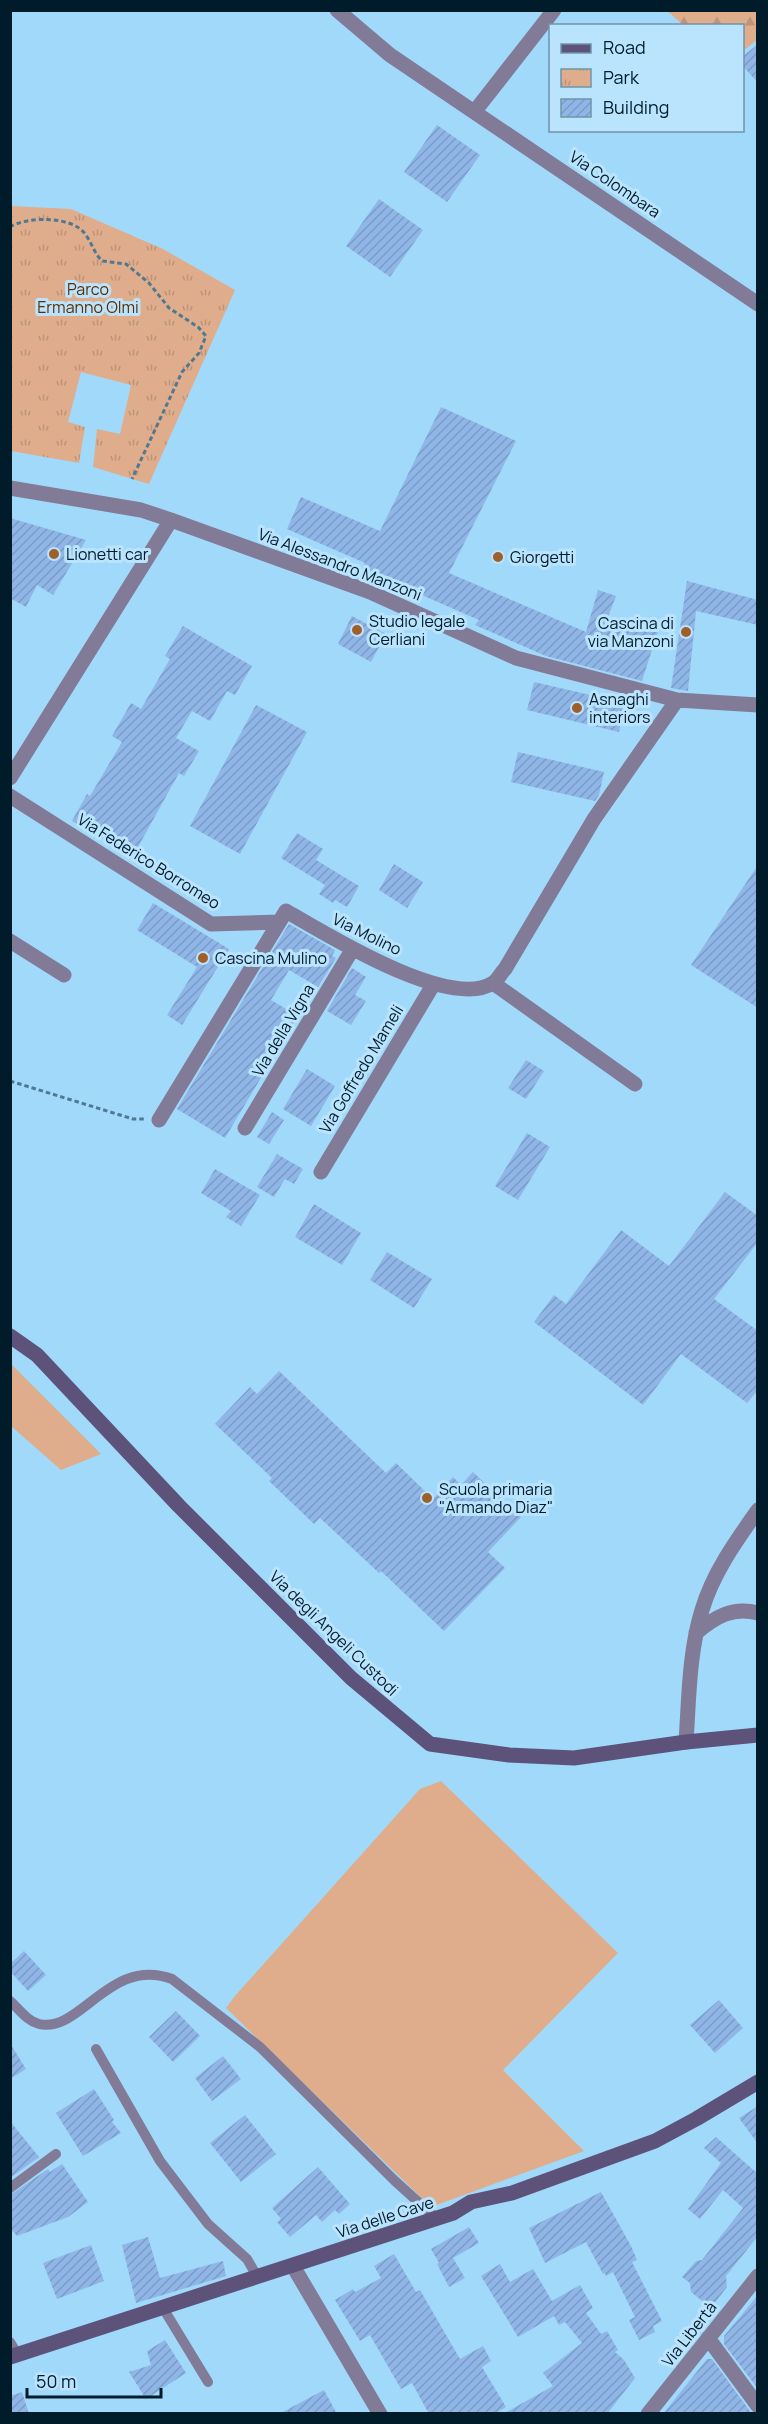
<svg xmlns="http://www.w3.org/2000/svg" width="768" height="2424" viewBox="0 0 768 2424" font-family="Manrope,sans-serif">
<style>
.grass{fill:#dfad8b}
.forest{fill:url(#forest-firs)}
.park{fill:url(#park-tufts)}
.building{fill:url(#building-hatch)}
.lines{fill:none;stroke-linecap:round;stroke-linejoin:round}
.path{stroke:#507991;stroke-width:3;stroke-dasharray:4.5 3;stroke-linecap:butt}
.lane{stroke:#817b97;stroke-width:10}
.street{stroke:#817b97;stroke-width:15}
.secondary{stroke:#5d537a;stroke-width:15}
.poi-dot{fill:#a05e2b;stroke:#bae4fd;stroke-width:2}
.labels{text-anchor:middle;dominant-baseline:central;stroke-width:6;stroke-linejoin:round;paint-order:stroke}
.street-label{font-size:16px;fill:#001b2a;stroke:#bae4fd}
.park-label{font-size:16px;fill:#5f2d00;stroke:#bae4fd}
.poi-label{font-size:16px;fill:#001b2a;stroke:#bae4fd;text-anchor:start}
</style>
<defs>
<pattern id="forest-firs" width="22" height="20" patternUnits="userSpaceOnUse" patternTransform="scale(1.5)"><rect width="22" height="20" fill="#dfad8b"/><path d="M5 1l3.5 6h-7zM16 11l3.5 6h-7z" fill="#be9478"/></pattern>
<pattern id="park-tufts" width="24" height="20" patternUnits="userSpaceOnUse" patternTransform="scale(1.5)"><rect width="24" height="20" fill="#dfad8b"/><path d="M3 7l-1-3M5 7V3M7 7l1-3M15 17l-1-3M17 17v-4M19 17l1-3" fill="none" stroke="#be9478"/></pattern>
<pattern id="building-hatch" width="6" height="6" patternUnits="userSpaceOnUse" patternTransform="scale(1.5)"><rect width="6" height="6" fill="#90b6e8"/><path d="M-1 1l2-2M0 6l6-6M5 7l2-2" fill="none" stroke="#7a9cc7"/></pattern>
</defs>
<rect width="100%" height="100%" fill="#a1d9fa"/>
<path class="grass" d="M11 1364 101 1454 61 1470 11 1426Z
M441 1781 618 1953 503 2070 584 2151 431 2207 226 2008 234 1997 420 1789Z"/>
<path class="forest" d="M667 11H757V40L743 51 742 26 683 25Z"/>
<path class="park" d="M11 206 71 209 163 249 235 290 149 484 93 467 97 429 120 434 131 385 81 372 68 422 85 427 79 463 11 451Z"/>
<path class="building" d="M758 44V83L742 65V57Z
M437 125 480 155 447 202 404 172Z
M379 199 423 230 390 277 346 246Z
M441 407 516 441 449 573 586 632 598 590 616 596 608 617 658 631 642 681 546 656 475 625 479 620 362 569 365 563 287 529 301 497 380 531Z
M10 518 86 540 53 595 37 585 26 607 10 598Z
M687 581 758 600V625L696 611 688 691 671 688Z
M352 616 386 634 371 662 338 644Z
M183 626 252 666 235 695 227 691 210 721 192 711 176 738 199 751 184 776 179 773 133 856 72 821 87 794 90 796 122 742 112 736 131 703 141 709 170 659 165 656Z
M534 682 625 703 619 732 527 710Z
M256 705 307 732 240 854 190 826Z
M518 752 604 772 599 795 595 801 511 782Z
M297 833 323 849 316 860 359 886 347 907 335 900 333 903 319 894 325 885 281 858Z
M394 864 423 882 407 908 379 890Z
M758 865V1008L691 965Z
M153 903 229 949 182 1025 167 1015 197 967 137 930Z
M289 924 335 950 332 956 336 958 318 987 289 970 271 1000 298 1016 225 1138 177 1109Z
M352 968 366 977 355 995 366 1001 351 1025 327 1011Z
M526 1060 544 1071 526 1099 508 1088Z
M307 1069 335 1086 311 1126 283 1109Z
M272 1112 284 1120 269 1144 257 1137Z
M527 1133 550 1147 518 1200 495 1186Z
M277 1154 303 1169 294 1184 285 1179 274 1197 257 1187Z
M215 1169 260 1195 241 1226 226 1217 231 1211 201 1193Z
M725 1192 758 1216V1242L714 1299 758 1331V1390L747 1403 681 1354 643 1405 534 1322 554 1295 566 1304 621 1230 669 1266Z
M314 1204 361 1233 342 1265 295 1237Z
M387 1252 432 1279 414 1308 370 1280Z
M279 1371 386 1473 396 1463 433 1499 453 1477 461 1485 473 1472 521 1517 488 1552 505 1568 444 1631 381 1571 379 1573 320 1518 314 1524 269 1481 272 1478 215 1424 250 1387 257 1394Z
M24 1951 46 1975 28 1991 10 1971V1964Z
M719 2000 743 2028 715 2053 690 2025Z
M176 2011 200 2036 173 2062 149 2037Z
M10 2043 26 2069 10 2079Z
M223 2056 241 2079 212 2101 195 2078Z
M94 2089 114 2120 112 2122 121 2133 83 2156 56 2113Z
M758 2106V2144L739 2118Z
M245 2115 276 2154 241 2182 210 2143Z
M10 2121 39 2157 10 2178Z
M716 2137 758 2174V2236L726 2276 727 2287 711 2308 691 2292 690 2283 682 2277 696 2261 702 2260 743 2208 723 2190 700 2219 688 2209 721 2163 704 2148Z
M62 2164 88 2202 68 2217 17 2236 10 2228V2195L48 2169 50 2172Z
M318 2167 350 2204 339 2214 335 2210 322 2222 316 2215 290 2237 277 2222 281 2219 272 2208Z
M601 2192 631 2246 637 2260 632 2262 662 2321 653 2326 655 2332 639 2340 629 2320 635 2317 613 2272 606 2276 605 2273 603 2274 586 2242 545 2263 529 2228Z
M469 2227 479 2243 453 2258 465 2278 449 2287 437 2264 439 2263 431 2249Z
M148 2237 160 2278 223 2261 226 2276 136 2303 122 2245Z
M91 2245 104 2281 57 2299 43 2263Z
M394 2254 416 2292 420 2290 460 2359 483 2346 491 2361 482 2367 506 2407 495 2414H429L412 2383 401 2389 370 2335 360 2341 335 2300 353 2289 355 2292 381 2278 374 2266Z
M500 2264 510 2282 533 2269 552 2301 580 2285 593 2308 586 2313 601 2334 607 2331 618 2350 615 2352 624 2360 635 2378 607 2414H503L553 2386 543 2373 582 2343 565 2322 559 2325 554 2316 518 2337 481 2276Z
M758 2295V2389L724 2344V2336Z
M165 2340 186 2373 146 2399 129 2372 151 2365 147 2351Z
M707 2359H712L752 2414H663Z
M324 2390 337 2414H279Z
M22 2392 29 2414H10V2396Z"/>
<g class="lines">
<path class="path" d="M10 227C27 216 73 216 85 234 92 243 94 253 102 261L126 264 149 283 169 308 198 327 206 336 199 353 182 372 132 479
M10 1081 133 1119H144"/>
<path class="lane" d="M10 2001C19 2009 27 2021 39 2024 80 2034 110 1956 172 1979L260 2047 395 2181 436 2218
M96 2049 160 2161 208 2224 247 2259 258 2278
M10 2188 56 2154
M163 2308 208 2382
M10 2342 18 2355"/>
<path class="street" d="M337 10 390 55 758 304
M475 111 554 10
M10 488 141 510 171 520 370 592 516 658 677 700 758 705
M10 778 171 520
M10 796 211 924 279 922
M10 941 64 975
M493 983 635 1084
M159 1120 286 911C326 934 449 1011 493 983 497 981 501 973 505 969L594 819 677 700
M245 1128 352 950
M321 1172 433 985
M696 1633C715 1617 733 1606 758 1613
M686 1742C689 1698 689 1652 702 1610 713 1573 736 1541 758 1510
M293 2266 380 2414
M708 2338 758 2406
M648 2414 758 2276"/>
<path class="secondary" d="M10 1336 37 1355 179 1506 351 1678 430 1744 509 1755 574 1758 686 1742 758 1735
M10 2357 453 2213 471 2202 512 2193 655 2141 696 2119 758 2082"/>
</g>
<g class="poi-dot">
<circle cx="54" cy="554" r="6"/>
<circle cx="498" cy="557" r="6"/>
<circle cx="357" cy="630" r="6"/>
<circle cx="686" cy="632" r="6"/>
<circle cx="577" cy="708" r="6"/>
<circle cx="203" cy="958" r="6"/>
<circle cx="427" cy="1498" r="6"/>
</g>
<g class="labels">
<g class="street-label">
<text transform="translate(615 184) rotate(34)">Via Colombara</text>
<text transform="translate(340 564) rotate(21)">Via Alessandro Manzoni</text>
<text transform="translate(149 861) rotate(32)">Via Federico Borromeo</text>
<text transform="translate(367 934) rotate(26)">Via Molino</text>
<text transform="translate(283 1030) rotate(-59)">Via della Vigna</text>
<text transform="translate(361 1069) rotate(-59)">Via Goffredo Mameli</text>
<text transform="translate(334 1633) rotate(44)">Via degli Angeli Custodi</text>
<text transform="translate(385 2217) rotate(-18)">Via delle Cave</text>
<text transform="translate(689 2334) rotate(-52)">Via Libertà</text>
</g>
<g class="park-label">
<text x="88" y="289">Parco<tspan x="88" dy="18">Ermanno Olmi</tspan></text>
</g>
<g class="poi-label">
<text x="66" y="554">Lionetti car</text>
<text x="510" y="557">Giorgetti</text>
<text x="369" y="621">Studio legale<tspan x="369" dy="18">Cerliani</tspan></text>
<text x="674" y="623" text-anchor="end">Cascina di<tspan x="674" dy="18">via Manzoni</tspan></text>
<text x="589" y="699">Asnaghi<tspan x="589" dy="18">interiors</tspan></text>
<text x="215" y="958">Cascina Mulino</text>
<text x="439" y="1489">Scuola primaria<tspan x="439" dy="18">"Armando Diaz"</tspan></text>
</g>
</g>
<rect width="768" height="2424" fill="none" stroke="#001b2a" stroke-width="24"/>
<rect x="549" y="24" width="195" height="108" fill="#bae4fd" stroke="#7094a9" stroke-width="1.5"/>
<rect x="561" y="44" width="30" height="9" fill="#5d537a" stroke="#7094a9" stroke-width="1.5"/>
<text x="603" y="54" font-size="18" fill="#001b2a">Road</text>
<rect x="561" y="69" width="30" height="18" fill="url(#park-tufts)" stroke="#7094a9" stroke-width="1.5"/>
<text x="603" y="84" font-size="18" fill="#001b2a">Park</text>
<rect x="561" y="99" width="30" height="18" fill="url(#building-hatch)" stroke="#7094a9" stroke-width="1.5"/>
<text x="603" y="114" font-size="18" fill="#001b2a">Building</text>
<path d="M27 2388v9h134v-9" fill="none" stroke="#001b2a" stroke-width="3"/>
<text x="36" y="2388" font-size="18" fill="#001b2a" stroke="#bae4fd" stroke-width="4.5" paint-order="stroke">50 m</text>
</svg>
